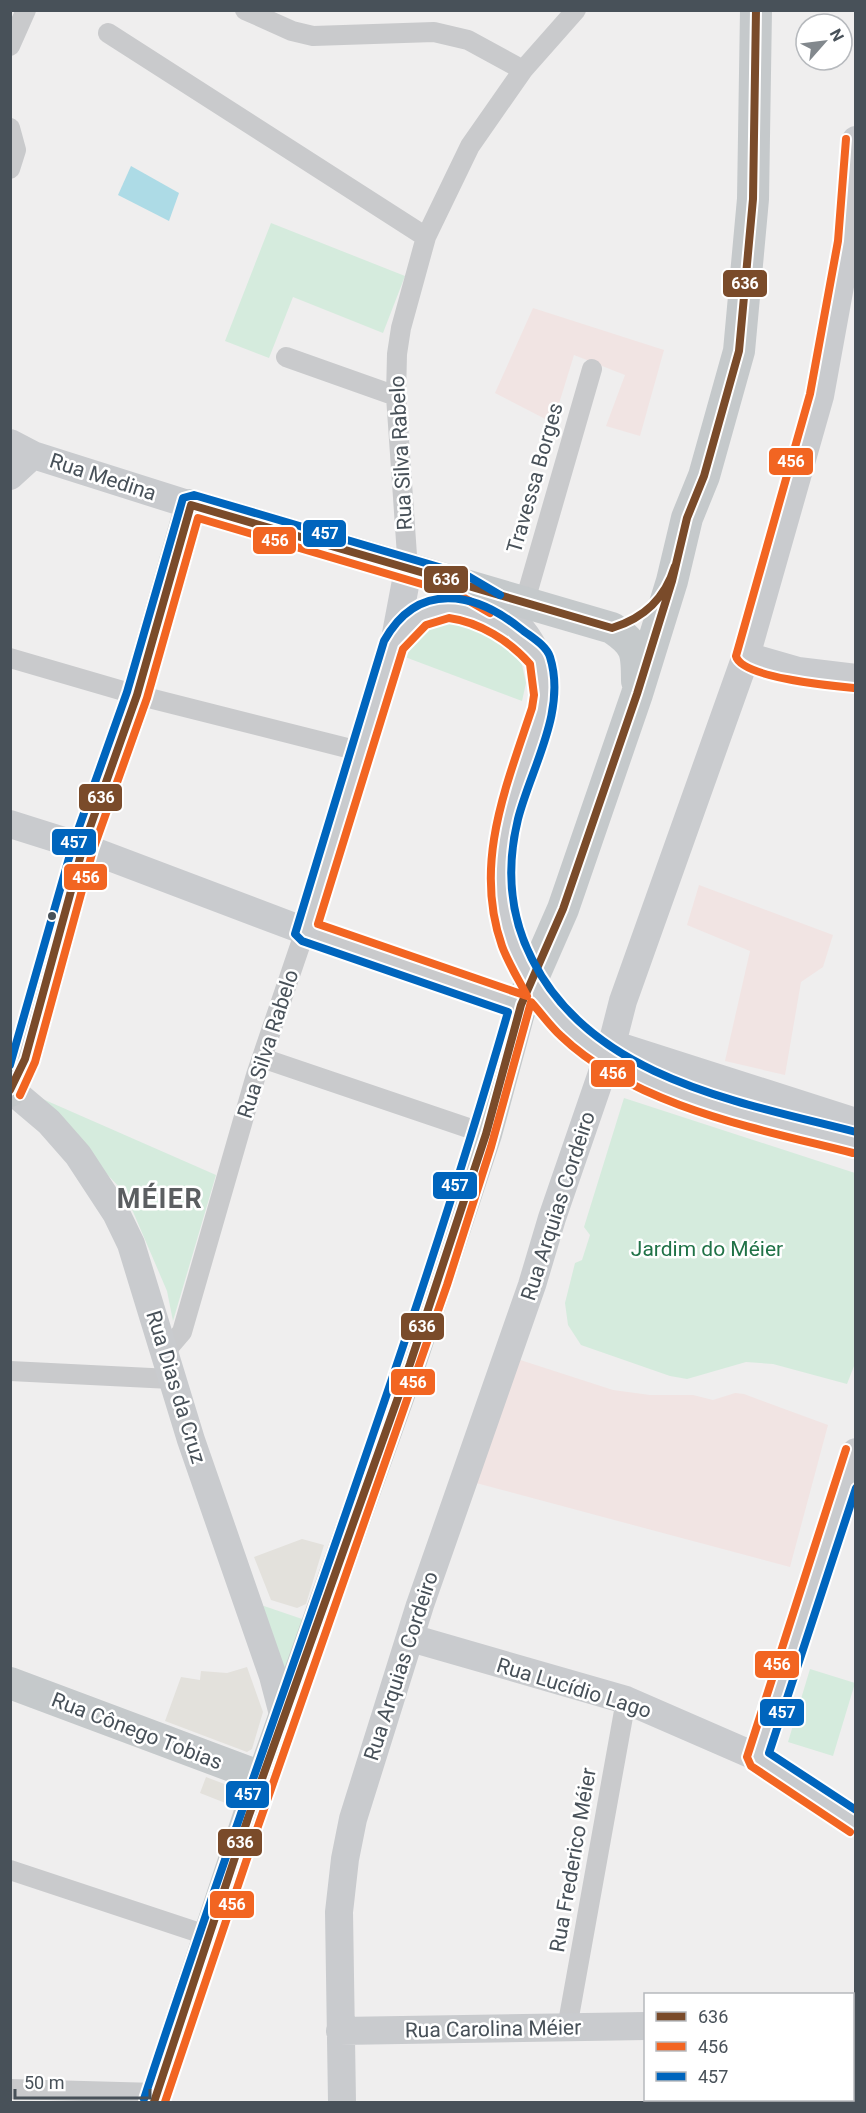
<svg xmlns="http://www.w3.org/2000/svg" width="866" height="2113" viewBox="0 0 866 2113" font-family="Roboto,sans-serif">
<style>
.commercial{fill:#e3e1dc}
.medical{fill:#f1e4e3}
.green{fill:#d5ebdd}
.water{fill:#addbe6}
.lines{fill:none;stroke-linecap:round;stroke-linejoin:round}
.street{stroke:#c9cacc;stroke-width:20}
.secondary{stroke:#c9cbce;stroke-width:28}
.primary{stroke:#c5c9cb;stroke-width:32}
.secondary-bridge{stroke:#c9cbce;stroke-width:28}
.bus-1-casing{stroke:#fff;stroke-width:12}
.bus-2-casing{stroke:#fff;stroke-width:12}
.bus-3-casing{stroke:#fff;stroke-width:12}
.bus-1{stroke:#7a4b2a;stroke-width:8}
.bus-2{stroke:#f26522;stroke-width:8}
.bus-3{stroke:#0065bd;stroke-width:8}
.bus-dot{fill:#485159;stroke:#fff;stroke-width:2}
.labels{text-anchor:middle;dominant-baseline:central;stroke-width:5;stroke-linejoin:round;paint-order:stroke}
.street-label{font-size:21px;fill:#485159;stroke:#fff}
.park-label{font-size:21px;fill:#207247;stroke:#fff}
.district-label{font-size:27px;font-weight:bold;letter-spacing:1.5px;fill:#5b5e61;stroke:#fff}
.line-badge{stroke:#fff;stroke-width:2}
.badge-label{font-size:16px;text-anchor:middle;font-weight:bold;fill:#fff}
</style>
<rect width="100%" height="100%" fill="#efeeee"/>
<path class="commercial" d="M302 1539 324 1545 306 1604 297 1608 271 1600 254 1557Z
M247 1667 263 1712 252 1749 247 1752 165 1721 181 1677 200 1680 201 1671 227 1673Z
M206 1777 235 1788 238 1792 233 1806 200 1793Z"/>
<path class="medical" d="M533 308 664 350 640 436 606 426 625 375 574 355 553 423 495 393Z
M699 885 833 935 823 967 801 982 785 1075 725 1061 750 951 687 925Z
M511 1357 613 1390 650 1395H693L713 1400 735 1393 744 1394 828 1425 790 1567 476 1483Z"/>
<path class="green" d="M271 223 405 276 383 333 293 297 269 358 225 341Z
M449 617 495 630 512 647 522 665 526 683 522 701 405 657C417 638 429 627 449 617Z
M29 1093 216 1175 173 1321 167 1291 125 1193Z
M624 1098 855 1173 856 1361 847 1384 773 1364 746 1362 687 1379 670 1376 581 1345 568 1325 565 1303 575 1263 582 1260 590 1235 584 1227Z
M264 1606 305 1620 285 1670 256 1609Z
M810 1669 855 1683 833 1756 788 1742Z"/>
<path class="water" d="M131 166 179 193 169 221 118 195Z"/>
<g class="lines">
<path class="street" d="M245 10 292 31 313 36 434 32 468 40 523 70
M108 33 426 237
M10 46 26 10
M10 128 16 150 10 169
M286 357 396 396
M408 570 396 396 397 354 401 328 426 237 470 146 523 70 576 10
M525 601 592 369
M10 658 137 695 359 751
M262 1058 486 1134
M164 1353 182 1332 256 1075 305 931 521 1005
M10 1371 171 1379
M10 1870 209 1936
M567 2028 626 1700
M10 2089 157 2093
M787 2102V2100"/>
<path class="secondary" d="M10 443 33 455 191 505
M10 476 33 455
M478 593C514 612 548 653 544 696 541 732 522 768 512 802 505 823 502 844 500 865
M394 644C418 605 463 596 499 625
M746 656 798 671 856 678
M10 824 83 847 305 931 394 644 408 570
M612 1044 856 1122
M10 1089 49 1122 78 1155 116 1213 131 1244 191 1440 273 1676 284 1718
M717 1105 856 1143
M411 1638 626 1700 757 1757 856 1823
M757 1757 856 1452
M852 2021H856
M340 2031 646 2026
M342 2102 339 1912 345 1859 353 1819 420 1605 532 1285 552 1218 612 1044 623 1001 746 656 820 396 848 242 856 140"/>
<path class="primary" d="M10 1091 25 1059 83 847 137 695 191 505 612 628C637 645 637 652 637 681
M10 1683 264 1778
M154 2102 248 1818 410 1364 486 1134 521 1005 563 909 637 694 672 581 687 518 704 476 739 351 753 199 756 10"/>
<path class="secondary-bridge" d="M500 865C499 940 533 1010 596 1052 632 1076 677 1090 717 1105"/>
<defs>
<path id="bus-1" d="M191 505 612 628C644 618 665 599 675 566
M10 1090 25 1059 83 847 137 695 191 505
M154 2102 248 1818 410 1364 486 1134 521 1005 563 909 637 694 672 581 687 518 704 476 739 351 753 199 756 10"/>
<path id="bus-2" d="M846 139 838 241 810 394 736 656C741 678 833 686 855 688
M449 618C479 622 510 641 530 664L534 695 532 708C506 787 473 864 502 946 508 963 519 980 527 996L318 924 403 649 426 625Z
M20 1095 35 1062 93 850 147 698 198 518 459 595 490 613
M846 1449 747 1757 751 1766 850 1832
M165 2102 256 1832 447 1285 491 1147 531 1002C541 1013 550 1026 561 1036 634 1106 759 1129 853 1153"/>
<path id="bus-3" d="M10 1065 73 844 127 692 183 498 194 495 466 575 500 595
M856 1488 769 1753 856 1810
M144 2099C263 1735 402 1379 508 1012L302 941 295 934 384 641C418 580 475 592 521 629 531 637 546 645 550 657 567 711 531 768 518 819 506 868 509 914 532 959 591 1078 739 1102 856 1132"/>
</defs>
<use href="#bus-1" class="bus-1-casing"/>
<use href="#bus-2" class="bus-2-casing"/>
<use href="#bus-3" class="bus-3-casing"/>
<use href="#bus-1" class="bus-1"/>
<use href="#bus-2" class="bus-2"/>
<use href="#bus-3" class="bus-3"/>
</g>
<circle class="bus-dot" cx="52" cy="916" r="5"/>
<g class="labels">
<g class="street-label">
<text transform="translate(401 453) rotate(-93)">Rua Silva Rabelo</text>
<text transform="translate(103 477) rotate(18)">Rua Medina</text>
<text transform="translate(535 478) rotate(-74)">Travessa Borges</text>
<text transform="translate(268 1044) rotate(-72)">Rua Silva Rabelo</text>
<text transform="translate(558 1206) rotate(-72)">Rua Arquias Cordeiro</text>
<text transform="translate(176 1387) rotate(73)">Rua Dias da Cruz</text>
<text transform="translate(401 1666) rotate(-72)">Rua Arquias Cordeiro</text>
<text transform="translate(574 1688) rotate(17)">Rua Lucídio Lago</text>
<text transform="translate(137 1731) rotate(21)">Rua Cônego Tobias</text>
<text transform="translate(573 1860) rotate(-80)">Rua Frederico Méier</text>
<text transform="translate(493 2029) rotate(-1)">Rua Carolina Méier</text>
</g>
<g class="park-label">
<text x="707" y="1249">Jardim do Méier</text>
</g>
<g class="district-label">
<text x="160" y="1199">MÉIER</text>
</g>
</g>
<g class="line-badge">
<rect x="722" y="269" width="46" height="29" rx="6" fill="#7a4b2a"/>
<rect x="768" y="447" width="46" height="29" rx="6" fill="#f26522"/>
<rect x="302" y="519" width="45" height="29" rx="6" fill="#0065bd"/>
<rect x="252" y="526" width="45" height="29" rx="6" fill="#f26522"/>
<rect x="423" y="565" width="46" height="29" rx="6" fill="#7a4b2a"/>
<rect x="78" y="783" width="45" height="29" rx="6" fill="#7a4b2a"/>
<rect x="51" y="828" width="46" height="28" rx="6" fill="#0065bd"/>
<rect x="63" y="863" width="45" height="28" rx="6" fill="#f26522"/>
<rect x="590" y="1059" width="46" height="29" rx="6" fill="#f26522"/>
<rect x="432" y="1171" width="46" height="29" rx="6" fill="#0065bd"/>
<rect x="400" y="1312" width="45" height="29" rx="6" fill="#7a4b2a"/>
<rect x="390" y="1368" width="46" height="28" rx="6" fill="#f26522"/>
<rect x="754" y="1650" width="46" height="29" rx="6" fill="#f26522"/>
<rect x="759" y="1698" width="46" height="29" rx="6" fill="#0065bd"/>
<rect x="225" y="1780" width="45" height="29" rx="6" fill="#0065bd"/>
<rect x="217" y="1828" width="46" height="29" rx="6" fill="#7a4b2a"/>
<rect x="209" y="1890" width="46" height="29" rx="6" fill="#f26522"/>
</g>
<g class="badge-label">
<text x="745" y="289">636</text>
<text x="791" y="467">456</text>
<text x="325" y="539">457</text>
<text x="275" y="546">456</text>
<text x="446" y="585">636</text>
<text x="101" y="803">636</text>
<text x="74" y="848">457</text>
<text x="86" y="883">456</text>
<text x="613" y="1079">456</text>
<text x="455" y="1191">457</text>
<text x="422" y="1332">636</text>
<text x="413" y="1388">456</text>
<text x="777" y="1670">456</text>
<text x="782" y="1718">457</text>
<text x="248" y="1800">457</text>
<text x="240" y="1848">636</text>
<text x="232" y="1910">456</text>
</g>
<rect width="866" height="2113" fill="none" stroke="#485159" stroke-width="24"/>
<rect x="644" y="1993" width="210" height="108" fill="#ffffff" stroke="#b6b9bd" stroke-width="1.5"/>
<rect x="656" y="2012" width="30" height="9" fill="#7a4b2a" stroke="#b6b9bd" stroke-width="1.5"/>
<text x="698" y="2023" font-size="18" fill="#485159">636</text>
<rect x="656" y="2042" width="30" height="9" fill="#f26522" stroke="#b6b9bd" stroke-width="1.5"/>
<text x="698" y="2053" font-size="18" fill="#485159">456</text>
<rect x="656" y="2072" width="30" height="9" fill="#0065bd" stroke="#b6b9bd" stroke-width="1.5"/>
<text x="698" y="2083" font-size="18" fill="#485159">457</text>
<g transform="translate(824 42) rotate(62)"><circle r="28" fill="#ffffff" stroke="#b6b9bd" stroke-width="1.5"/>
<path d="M0-4.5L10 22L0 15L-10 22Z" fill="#82888d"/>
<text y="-9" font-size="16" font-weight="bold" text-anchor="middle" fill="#485159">N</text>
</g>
<path d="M15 2089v9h135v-9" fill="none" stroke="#485159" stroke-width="3"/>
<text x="24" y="2089" font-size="18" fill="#485159" stroke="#ffffff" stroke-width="4.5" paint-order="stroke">50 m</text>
</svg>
